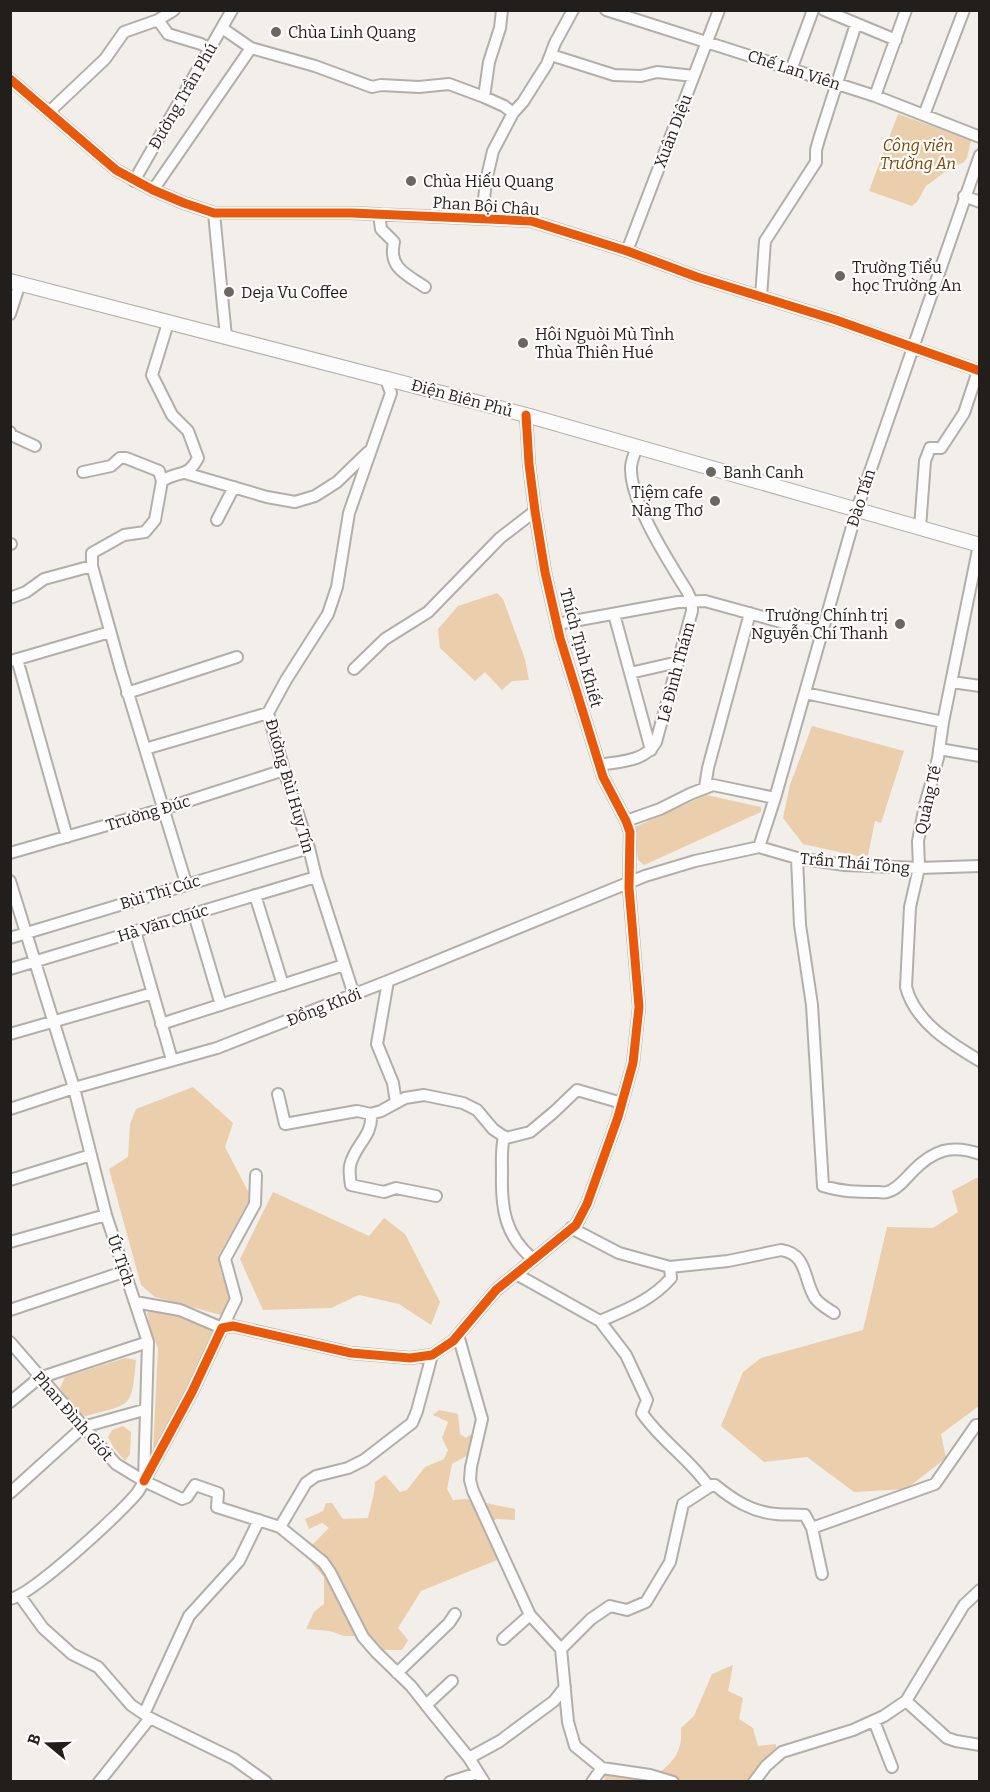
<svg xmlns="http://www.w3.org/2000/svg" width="990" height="1792" viewBox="0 0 990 1792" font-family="Bitter,serif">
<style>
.green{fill:#ebceab}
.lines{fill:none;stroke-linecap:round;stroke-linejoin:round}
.minor-casing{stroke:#b2afab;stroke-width:14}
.major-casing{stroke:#b2afab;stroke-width:16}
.minor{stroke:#fdfcfc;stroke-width:10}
.major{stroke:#fdfcfc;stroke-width:14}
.cycleway-casing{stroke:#fefcfb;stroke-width:13}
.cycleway{stroke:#e8590c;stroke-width:9}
.poi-dot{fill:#6a6763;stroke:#fefcfb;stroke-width:2}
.labels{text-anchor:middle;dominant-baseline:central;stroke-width:4.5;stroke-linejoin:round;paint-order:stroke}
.poi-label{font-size:16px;fill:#211e1b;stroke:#fefcfb;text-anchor:start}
.street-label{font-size:16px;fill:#211e1b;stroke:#fefcfb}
.park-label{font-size:16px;font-style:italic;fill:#744904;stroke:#fefcfb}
</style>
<rect width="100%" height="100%" fill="#f2eee9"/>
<path class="green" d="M898 114 971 140 967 158 963 163 953 166 926 186 917 202 912 206 869 191Z
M497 593 503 599 525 659 529 680 512 681 502 690 485 672 475 681 440 648 438 629 458 606Z
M812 726 904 751 881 823 875 821 868 855 862 857 803 844 783 818 790 785Z
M706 795 761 807V812L644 865 638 860 635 827Z
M193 1087 233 1123 225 1147 251 1197 219 1255 220 1269 230 1297 221 1315 155 1297 141 1285 109 1169 128 1157 130 1124 136 1109Z
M976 1178H980L979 1406 941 1434 946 1458 906 1489 854 1492 807 1457 764 1462 721 1426 743 1372 761 1358 863 1330 887 1227 933 1228 958 1212 952 1191Z
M273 1192 369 1236 384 1218 405 1234 440 1302 431 1325 399 1304 359 1295 331 1308 263 1310 240 1259Z
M155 1307 210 1326 215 1336 188 1393 153 1451 158 1348 150 1329 147 1313Z
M125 1358 136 1360C131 1409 133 1403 86 1416L80 1415 60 1388 65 1377Z
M439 1410 458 1414 460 1434 466 1438 476 1431 485 1438 477 1450 452 1464 447 1489 453 1500 466 1499 515 1509V1520L497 1519 488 1523 506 1554 497 1560 421 1591 398 1628 408 1640 402 1650H380L358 1636H344L330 1631 306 1629 314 1612 324 1604V1577L303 1553 274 1531 287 1528 313 1544 329 1528 322 1523 309 1529 305 1519 323 1511 326 1503H332L343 1519 368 1518C370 1506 375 1495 375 1482L385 1475 400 1492 407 1490 425 1467 444 1459 448 1450 442 1438 448 1422 433 1415Z
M123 1426 131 1432 130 1454 125 1461 114 1448 108 1437 112 1430Z
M733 1665 728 1691 743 1698 739 1719 753 1728 758 1746 776 1744V1758L754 1781 605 1782 604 1774 651 1779C671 1764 683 1755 681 1728L694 1716 712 1674Z"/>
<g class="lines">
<defs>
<path id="minor" d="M502 10 500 28 489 62 484 97 504 106 513 113
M606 10 875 96 980 137
M824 10 896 40
M158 20 168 34 201 44 210 49
M251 48 315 66 372 87 381 85 419 87 449 84 484 97
M551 55 614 75 641 76 657 72 694 76
M791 70 813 10
M10 79 116 170 153 190 184 203 214 213H352L531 221 627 251 697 277 836 320 980 371
M875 96 906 10
M49 112 105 59 124 32 158 20 174 10
M924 115 964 10
M134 181 232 10
M153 190 251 48 222 28
M964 196 980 202
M214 213 226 337
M379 214 381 229 394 242C388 268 406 274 425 287
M482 218 486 181 493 151 513 113 523 102 547 64 555 43 573 10
M627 251 719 10
M761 297 765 241 816 162V150L820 136 856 24
M10 314 20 283
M168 323 152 375 172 415 188 431 198 458C187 479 178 470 162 481L155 520 145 532 124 535 92 553V566L121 670 186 883
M10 432 11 435 35 446
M83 472 111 466 120 458H126L159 471 162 481
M185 473 267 497 295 502 315 496 337 482 368 452
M217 520 234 487
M920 528 925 461 930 448H941L964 413 978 371
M10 544H11
M979 545 943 722 938 758 925 805 918 841 919 868 910 907 906 987C915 1022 950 1043 980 1061
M10 598 26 592 44 579 92 566
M614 614 651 750
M557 624 678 602 705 601 821 633
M17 659 67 837
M11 661 110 632
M354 669 385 639 428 612 500 538 535 511
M630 673 678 662
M952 682 980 686
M127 693 237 657
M805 693 943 722
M145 749 268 713
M939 749 980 756
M600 765C620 761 645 762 656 742L692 611V602L687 591C669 562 630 502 631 468 631 461 635 453 637 446
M705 787 708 768 750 613
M626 821 660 809 690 794 713 785 775 798
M759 847 775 798 857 509 980 155
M10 853 163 809 284 770
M797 858 800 925 812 1005 823 1186C844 1192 856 1192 878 1192 881 1192 884 1193 887 1192 898 1189 905 1179 912 1172 933 1150 951 1144 980 1154
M10 881 74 1088 106 1215 148 1342 144 1481C142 1485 140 1489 137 1493 121 1513 32 1595 10 1599
M255 895 283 985
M194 914 221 1005
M135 931 172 1060
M10 938 309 848
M10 969 316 877
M388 981 377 1044 393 1083 396 1103
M354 995 316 877 309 848 284 770 268 713 286 680 328 614 337 587 349 513 391 393 385 377
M161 1024 344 965
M10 1034 153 993
M278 1094 285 1124 357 1111 371 1114 381 1111 405 1098 424 1095 463 1103 477 1110 493 1129 506 1138 530 1132 554 1112 577 1090 622 1103
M10 1109 74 1088 217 1048 388 981 645 876 695 861 759 847 797 858 845 865 919 868 980 866
M371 1114C373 1137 354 1145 350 1166 349 1172 350 1179 351 1185L384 1192 396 1188 436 1196
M504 1136C501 1149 502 1160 502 1174 501 1208 505 1236 533 1259
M10 1180 91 1155
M571 1228 619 1253 670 1267 728 1261 781 1250C808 1254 803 1279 815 1298 819 1304 828 1309 834 1313
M10 1242 106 1215
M516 1274 600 1321 626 1355 647 1400 642 1413C661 1441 690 1459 709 1487
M135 1302 180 1310 222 1328 236 1299 225 1259 255 1204 256 1175
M10 1310 123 1272
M600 1321C626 1310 652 1300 671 1278L670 1267
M458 1335 482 1419 471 1467 470 1480 473 1491 530 1615 561 1649 591 1619 610 1606 627 1610 646 1602 670 1562 683 1504 712 1485H715C733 1500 752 1512 776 1514 785 1515 795 1514 805 1515L812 1528 822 1574
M10 1342 116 1464 144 1481 182 1499 187 1497 195 1485 218 1493 217 1507 280 1527 323 1562 330 1572 363 1637 376 1652 411 1686 426 1705
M10 1402 39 1378 148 1342
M144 1481 192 1392 222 1328 233 1326 351 1353 410 1358 432 1355 453 1341 496 1290 576 1225 587 1204 618 1117 633 1063 639 1007 629 888 630 832 626 821 603 777 560 638 545 572 535 511 529 464 526 415
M10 1493 83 1427 144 1410
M280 1527 306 1483 316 1476 348 1468 364 1460 412 1423 417 1411 432 1355
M812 1528 935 1484 976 1425H980
M20 1596 43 1628 72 1654 98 1667 131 1705 150 1718 234 1759 266 1782
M503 1639 530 1615
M561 1649 568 1722 575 1746 602 1768 650 1775 673 1782
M397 1673 449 1623 455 1614
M452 1681 426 1705 469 1758 484 1782
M906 1701 947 1738 956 1741 980 1745
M144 1714 189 1616 239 1561 259 1520
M874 1721 892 1767
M469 1758 500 1741 554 1701 565 1687
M99 1782 150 1718
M450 1782 478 1773
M592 1782 602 1768
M754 1782 766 1766 782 1752 853 1730 884 1716 906 1701 964 1605 980 1590"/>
<path id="major" d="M10 281 526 415 980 545"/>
</defs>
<use href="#minor" class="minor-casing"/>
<use href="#major" class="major-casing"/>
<use href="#minor" class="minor"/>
<use href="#major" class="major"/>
<defs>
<path id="cycleway" d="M10 79 116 170 153 190 184 203 214 213H352L531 221 627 251 697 277 836 320 980 371
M144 1481 192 1392 222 1328 233 1326 351 1353 410 1358 432 1355 453 1341 496 1290 576 1225 587 1204 618 1117 633 1063 639 1007 629 888 630 832 626 821 603 777 560 638 545 572 535 511 529 464 526 415"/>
</defs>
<use href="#cycleway" class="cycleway-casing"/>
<use href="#cycleway" class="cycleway"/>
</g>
<g class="poi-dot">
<circle cx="276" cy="32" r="6"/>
<circle cx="411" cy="181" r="6"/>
<circle cx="840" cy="276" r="6"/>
<circle cx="229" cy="292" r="6"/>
<circle cx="523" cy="343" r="6"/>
<circle cx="711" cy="472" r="6"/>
<circle cx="715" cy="501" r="6"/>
<circle cx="900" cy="624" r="6"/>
</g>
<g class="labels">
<g class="poi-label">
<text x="288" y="32">Chùa Linh Quang</text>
<text x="423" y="181">Chùa Hiếu Quang</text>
<text x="852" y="267">Trường Tiểu<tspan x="852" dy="18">học Trường An</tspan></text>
<text x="241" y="292">Deja Vu Coffee</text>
<text x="535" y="334">Hôi Nguòi Mù Tình<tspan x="535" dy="18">Thùa Thiên Hué</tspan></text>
<text x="723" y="472">Banh Canh</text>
<text x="703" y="492" text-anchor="end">Tiệm cafe<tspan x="703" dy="18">Nàng Thơ</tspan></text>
<text x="888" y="615" text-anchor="end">Trường Chính trị<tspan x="888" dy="18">Nguyễn Chí Thanh</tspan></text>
</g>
<g class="street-label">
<text transform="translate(794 70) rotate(18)">Chế Lan Viên</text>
<text transform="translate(183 96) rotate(-60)">Đường Trần Phú</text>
<text transform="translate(673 131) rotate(-69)">Xuân Diệu</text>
<text transform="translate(486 206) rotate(4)">Phan Bội Châu</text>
<text transform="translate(462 398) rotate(15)">Điện Biên Phủ</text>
<text transform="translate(861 498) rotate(-72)">Đào Tấn</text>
<text transform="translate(581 648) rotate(75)">Thích Tịnh Khiết</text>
<text transform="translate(676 672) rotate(-75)">Lê Đình Thám</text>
<text transform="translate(290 786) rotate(74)">Đường Bùi Huy Tín</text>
<text transform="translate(928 800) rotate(-77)">Quảng Tế</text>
<text transform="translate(148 813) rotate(-17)">Trường Đúc</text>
<text transform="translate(855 863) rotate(5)">Trần Thái Tông</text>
<text transform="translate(160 892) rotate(-17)">Bùi Thị Cúc</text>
<text transform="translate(163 923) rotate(-17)">Hà Văn Chúc</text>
<text transform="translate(324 1007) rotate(-21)">Đồng Khởi</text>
<text transform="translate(121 1260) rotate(71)">Út Tịch</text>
<text transform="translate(73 1416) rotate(49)">Phan Đình Giót</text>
</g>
<g class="park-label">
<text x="918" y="145">Công viên<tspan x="918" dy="18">Trường An</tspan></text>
</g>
</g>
<rect width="990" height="1792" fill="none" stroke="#211e1b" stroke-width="24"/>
<g transform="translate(48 1744) rotate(289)" stroke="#fefcfb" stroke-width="4.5" paint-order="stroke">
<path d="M0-4.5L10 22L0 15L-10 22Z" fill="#211e1b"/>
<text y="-9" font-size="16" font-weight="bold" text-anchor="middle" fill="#211e1b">B</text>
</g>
</svg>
